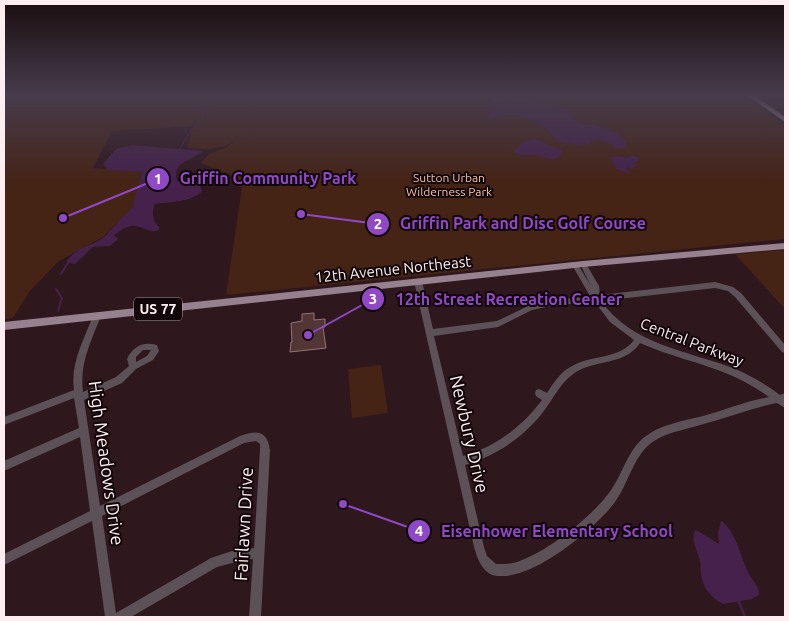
<svg xmlns="http://www.w3.org/2000/svg" width="789" height="621" viewBox="0 0 789 621" font-family="Ubuntu,sans-serif">
<style>
.green{fill:#452315}
.water{fill:#45214b}
.lines{fill:none;stroke-linecap:round;stroke-linejoin:round}
.stream-far2{stroke:#45214b;stroke-width:1}
.stream-far1{stroke:#45214b;stroke-width:2}
.stream{stroke:#45214b;stroke-width:2.5}
.building{fill:#523635;stroke:#947472}
.minor{fill:#5c5157;fill-rule:evenodd}
.major{fill:#98818e;fill-rule:evenodd}
.labels{text-anchor:middle;dominant-baseline:central;stroke-width:4;stroke-linejoin:round;paint-order:stroke}
.far-park-label{font-size:12px;fill:#f6bfaa;stroke:#110609}
.shield{fill:#110609;stroke:#b7a8ab;stroke-width:1}
.shield-label{font-size:14px;font-weight:bold;fill:#feedf1}
.street-label{font-size:15px;fill:#feedf1;stroke:#110609}
.near-street-label{font-size:18px;fill:#feedf1;stroke:#110609}
.leader{fill:none;stroke:#8f49c6;stroke-width:2}
.callout-dot{fill:#8f49c6;stroke:#110609;stroke-width:2}
.mark-label{font-size:15px;text-anchor:middle;font-weight:bold;fill:#fff}
.callout-label{font-size:16px;text-anchor:middle;font-weight:bold;fill:#8f49c6;stroke:#110609;stroke-width:4;stroke-linejoin:round;paint-order:stroke}
</style>
<rect width="100%" height="100%" fill="#2f171e"/>
<path class="green" d="M4 96H744L785 125V239L226 295 242 187H239L230 175 201 163 209 154 227 147 239 136 226 146 209 149 187 148 193 126 112 131 93 168 142 172 135 206 103 237 59 261 29 292 13 318 4 319Z
M785 250V309L735 254Z
M381 365 388 413 352 418 348 369Z"/>
<path class="water" d="M487 96H521L532 102 565 109 580 124 596 125 616 133 627 142 624 148 615 149 612 145 598 138 589 144 580 145 557 142C548 125 527 114 507 115 500 115 495 119 488 118L492 104Z
M534 138 561 150 563 152C553 165 546 156 533 155 524 155 522 157 513 152L521 144Z
M131 145 203 151C191 162 172 160 177 181L200 186 202 191C194 202 168 202 155 204 151 212 153 222 159 227V230C150 234 144 227 136 226 128 224 120 231 114 235L118 239 110 246 93 247 75 264 66 262C77 245 96 246 106 235 115 225 124 216 134 206L133 204 142 172 108 170 103 164 116 149Z
M631 155 638 157 639 160 633 164 636 166 634 169 627 167 629 174 616 169V167L610 158 618 156 628 158Z
M721 521C735 528 742 561 749 574 752 580 760 587 759 595L752 599 723 604C711 598 702 587 701 573 700 569 701 565 700 561 697 549 691 543 695 530L698 531 719 544 718 533Z"/>
<g class="lines">
<path class="stream-far2" d="M179 150 192 129 203 119 204 109 208 106 210 96"/>
<path class="stream-far1" d="M61 274 69 261
M56 289 62 298 58 311"/>
<path class="stream" d="M739 602 745 617"/>
</g>
<path class="building" d="M314 313V320L325 319V327H323L326 348 290 352 291 342H292L291 323 302 321V314Z"/>
<g class="lines">
<path class="minor" d="M780 96H785V99Z
M581 262H585L599 286 600 295 715 282 733 287 741 293 785 345V353L782 352 735 297 728 291 715 288 601 301C633 345 685 350 733 368 750 375 765 384 780 395L785 393V408L777 403C751 408 726 418 700 425 685 430 667 432 654 441 633 455 629 483 615 502 596 528 537 576 503 576 499 576 495 576 492 575 481 570 477 557 474 547L414 281 418 278 422 281 433 329 497 321 530 305 546 301 590 296 572 265 575 263H577L591 286 580 264ZM594 301 610 322 634 340C620 359 593 355 574 365 561 371 554 382 547 393L539 389 536 390 535 393 536 396 542 400C522 427 495 447 463 456L434 336 498 327 532 310 546 307ZM640 343C669 356 699 362 728 374 743 380 756 388 769 397 746 401 725 410 703 416 684 421 661 424 646 436 629 448 624 470 613 487 597 513 551 549 522 560 514 564 506 564 496 564L487 556 484 547 465 465C498 455 526 436 546 408 554 397 561 383 572 375 593 358 624 367 640 343Z
M97 313 100 314 101 316C91 341 79 365 83 392L116 377 129 366 127 359C133 346 143 341 157 345L159 351 153 360 136 369 122 383 84 400 100 506 240 436C257 430 267 430 270 450L261 617H249L253 559 232 563 217 567 131 617H105L92 521 4 565V554L90 511 80 437 4 471V461L79 428 74 398 4 425V417L74 390C70 364 84 339 93 316L94 314ZM143 350H151L147 356 136 362V357ZM256 441 260 444V450L254 548 232 551 211 558 116 613 102 516 244 443Z"/>
<path class="major" d="M748 96H755L785 117V122Z
M785 243V249L583 267 4 330V322L583 261Z"/>
</g>
<linearGradient id="sky" x2="0" y2="1"><stop stop-color="#1a0d10"/><stop offset="0.52" stop-color="#473c4c"/><stop offset="1" stop-color="#473c4c" stop-opacity="0"/></linearGradient>
<rect width="789" height="183" fill="url(#sky)"/>
<g class="labels">
<g class="far-park-label">
<text x="449" y="177">Sutton Urban<tspan x="449" dy="14">Wilderness Park</tspan></text>
</g>
<rect class="shield" x="134" y="297.5" width="48" height="23" rx="4"/>
<g class="shield-label">
<text x="158" y="309">US 77</text>
</g>
<g class="street-label">
<text transform="translate(393 269) rotate(-6)">12th Avenue Northeast</text>
<text transform="translate(692 342) rotate(21)">Central Parkway</text>
</g>
<g class="near-street-label">
<text transform="translate(470 434) rotate(77)">Newbury Drive</text>
<text transform="translate(107 463) rotate(82)">High Meadows Drive</text>
<text transform="translate(243 524) rotate(-87)">Fairlawn Drive</text>
</g>
</g>
<path class="leader" d="M63 218L158 179M301 214L378 224M308 335L373 299M343 504L419 531"/>
<g class="callout-dot">
<circle cx="63" cy="218" r="5"/>
<circle cx="301" cy="214" r="5"/>
<circle cx="308" cy="335" r="5"/>
<circle cx="343" cy="504" r="5"/>
<circle cx="158" cy="179" r="12"/>
<circle cx="378" cy="224" r="12"/>
<circle cx="373" cy="299" r="12"/>
<circle cx="419" cy="531" r="12"/>
</g>
<g class="mark-label">
<text x="158" y="184">1</text>
<text x="378" y="229">2</text>
<text x="373" y="304">3</text>
<text x="419" y="536">4</text>
</g>
<g class="callout-label">
<text x="268" y="184">Griffin Community Park</text>
<text x="523" y="229">Griffin Park and Disc Golf Course</text>
<text x="509" y="305">12th Street Recreation Center</text>
<text x="557" y="537">Eisenhower Elementary School</text>
</g>
<rect width="789" height="621" fill="none" stroke="#feedf1" stroke-width="10"/>
</svg>
